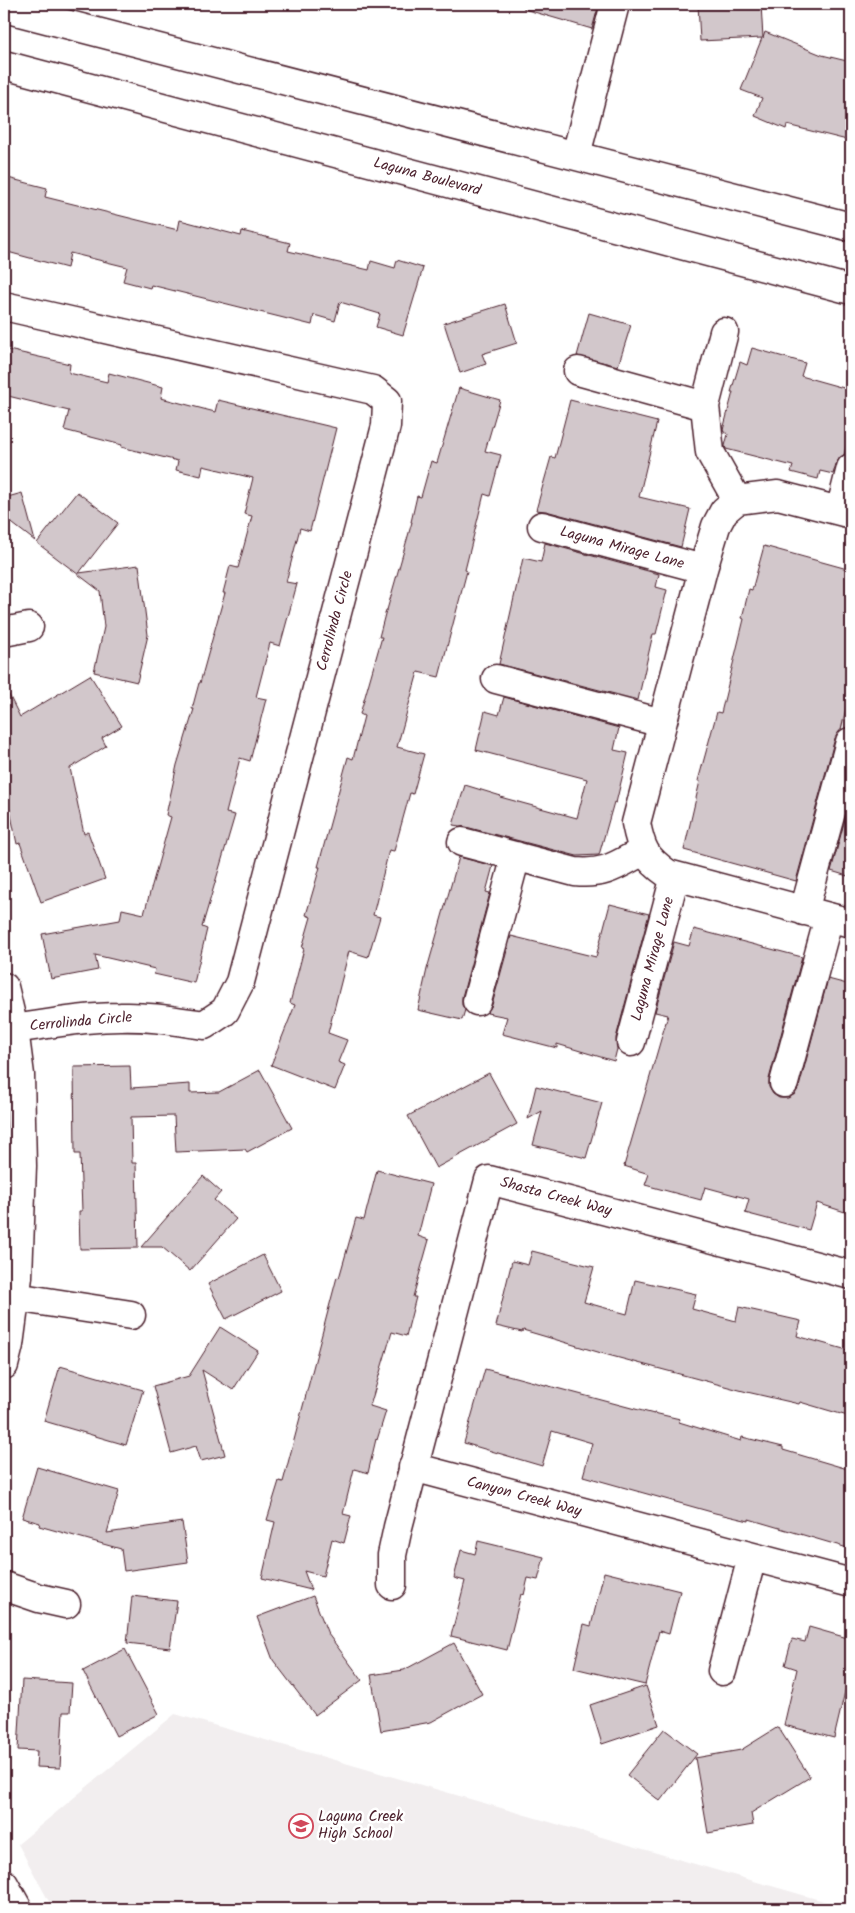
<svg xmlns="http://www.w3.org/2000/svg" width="855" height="1913" viewBox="0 0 855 1913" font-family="Kalam,sans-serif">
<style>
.built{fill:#f2eeef}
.building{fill:#d2c7cb;stroke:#4a1f2b}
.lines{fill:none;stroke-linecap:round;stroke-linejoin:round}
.street-casing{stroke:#4a1f2b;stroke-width:31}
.secondary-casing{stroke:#4a1f2b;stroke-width:31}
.primary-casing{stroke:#4a1f2b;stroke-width:31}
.street{stroke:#fff;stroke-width:28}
.secondary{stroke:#fff;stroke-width:28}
.primary{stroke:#fff;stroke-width:28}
.labels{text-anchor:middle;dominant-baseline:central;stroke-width:5;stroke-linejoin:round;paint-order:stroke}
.street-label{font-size:15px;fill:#4a1f2b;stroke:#fff}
.poi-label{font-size:15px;fill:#4a1f2b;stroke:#fff;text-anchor:start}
</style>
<rect width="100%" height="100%" fill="#fff"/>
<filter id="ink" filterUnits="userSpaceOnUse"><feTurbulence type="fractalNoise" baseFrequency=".02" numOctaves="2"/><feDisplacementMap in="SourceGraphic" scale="10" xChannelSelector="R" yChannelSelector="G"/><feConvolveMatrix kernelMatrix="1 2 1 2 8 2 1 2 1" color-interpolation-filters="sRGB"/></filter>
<g filter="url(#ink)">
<path class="built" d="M175 1714 851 1909H53L18 1844Z"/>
<path class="building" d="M524 4H599L592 29 524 9Z
M698 4H761L763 38 765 32 822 55 851 62V139L848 138 847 140 787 125 786 129 755 116 762 98 741 90 762 38 700 41Z
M4 177 47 188 45 197 178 230 180 220 241 236 242 231 290 243 288 251 369 270 371 261 395 268 397 260 423 268 403 335 376 327 380 314 340 302 335 321 314 315 312 325 151 285 150 288 123 281 127 267 70 253 67 268 4 251Z
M505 304 517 343 482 354 486 364 460 373 444 323Z
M589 313 631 325 618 366 577 356Z
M752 348 805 363 801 376 851 390V426L844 455 840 457 836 464 833 474 820 471 818 479 791 472 793 466 726 449 725 446 728 434 724 432 723 430 733 392H731L740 362 747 365Z
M4 349 70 364 69 373 107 382 109 373 163 387 161 398 192 406 215 412 218 400 336 428 310 531 300 528 286 582 297 584 280 646 270 643 256 697 266 699 250 761 240 758 235 778 226 813 235 815 202 927 207 929 194 983 154 974 155 969 95 955 98 970 51 979 42 934 120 920 122 909 144 914 171 817 166 815 177 765 194 709H192L199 683H200L225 593H223L230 566 238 568 252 516 244 514 253 478 203 466 201 476 176 470 178 461 121 447 122 445 64 430 69 411 4 395Z
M459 388 500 400 485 451 501 455 490 496 484 494 465 570 467 571 439 677 418 672 397 747 424 754 413 794 410 793 394 851 389 850 373 915 380 917 368 957 349 951 328 1033 347 1040 338 1062 345 1065 335 1090 271 1065 295 1005 290 1003 304 949 302 948 311 917 306 915 320 867H318L348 757 353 759 364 716 360 714 382 637H379L386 610H387L412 522H411L417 496 421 497 431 461 437 463Z
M570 400 657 422 639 497 690 509 681 547 546 511 536 510 551 457 555 458Z
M77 492 118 523 79 573 139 565 148 635 137 682 94 672 104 627 100 591 37 543Z
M22 493 35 541 4 517V498Z
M545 543 659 574 656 587 667 590 656 634H653L638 700 499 664 523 558 541 562Z
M764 546 851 570V687L841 730 835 738 796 881 684 850 700 781H698L717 712 721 713 744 619 742 618 749 589 752 590Z
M90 675 122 726 102 738 106 746 70 768 84 834 88 832 105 879 41 902 20 843 17 844 4 782V685L20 717Z
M504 697 619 728 614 750 628 753 616 803 614 802 599 855 577 856 466 827 453 825 465 785 501 796 500 797 577 818 587 779 476 750 485 711 499 715Z
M851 797V877L831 871Z
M459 857 493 866 486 892 490 893 462 997V1005L465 1010 462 1020 418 1010 427 969Z
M610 904 649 914 616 1038 617 1049 614 1061 557 1044V1048L502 1034 507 1017 487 1013 492 1005 511 936 596 957Z
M694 929 802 957 769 1079V1087L773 1094 779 1098H788L795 1094 799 1087 828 979 851 985V1214L817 1203 809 1230 745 1213 749 1199 705 1187 701 1200 645 1185 649 1174 624 1166 668 1015 655 1012 674 942 689 946Z
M130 1066 131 1088 190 1084V1093L219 1092 260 1070 292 1128 247 1152 245 1149 176 1152 174 1116 131 1117 132 1163H136L138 1248 80 1249 79 1211H82L80 1154H75L74 1067Z
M489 1073 517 1124 436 1168 408 1116Z
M536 1086 602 1103 586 1158 533 1145 542 1111 528 1119Z
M377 1170 431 1184 418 1236 429 1240 413 1297H416L406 1336 392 1332 370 1406 386 1411 377 1440 376 1439 368 1473 354 1469 343 1514 351 1516 344 1543 332 1539 323 1576 304 1571 311 1590 262 1578 275 1522 267 1520 279 1481 283 1482 337 1277 339 1278 356 1218 364 1220Z
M203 1176 221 1192 214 1200 236 1219 190 1271 162 1247H141Z
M532 1251 594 1267 584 1302 627 1314 635 1280 696 1294 692 1309 736 1321 739 1307 801 1321 797 1336 851 1351V1417L800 1402 799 1404 747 1392 608 1355 523 1330 522 1332 496 1326 512 1261 528 1265Z
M263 1255 281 1291 226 1319 208 1284Z
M220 1327 258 1351 233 1390 202 1370 225 1455 201 1461 196 1446 171 1453 153 1386 189 1376Z
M60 1366 143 1390 126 1445 44 1421Z
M485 1369 654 1414V1413L680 1419 679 1422 741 1441 742 1437 783 1447V1450L851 1470V1549L749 1519V1521L715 1513 583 1476 592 1443 552 1431 542 1466 464 1443Z
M37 1467 119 1491 107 1533 182 1522 188 1562 124 1571 121 1549 39 1526 40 1523 22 1518Z
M478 1541 544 1557 538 1580 528 1578 524 1595 521 1594 507 1650 451 1636 465 1581 454 1578 461 1550 475 1554Z
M604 1572 680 1591 669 1634 659 1631 645 1685 574 1668 584 1624 591 1626Z
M132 1596 177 1601 170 1648 127 1643Z
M313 1596 328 1634 362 1680 315 1715 273 1660 257 1617Z
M809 1627 851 1639V1684L847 1683 834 1738 784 1725 797 1669 785 1665 792 1639 805 1642Z
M454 1643 482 1694 431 1722 381 1731 371 1675 404 1670Z
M125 1649 159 1714 116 1736 83 1671Z
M22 1680 72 1683 70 1712H63L60 1768 36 1767 37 1751 18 1750Z
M646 1686 659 1725 602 1744 590 1705Z
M778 1727 810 1777 751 1813 753 1825 708 1833 695 1758 741 1750Z
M664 1729 697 1754 660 1801 627 1775Z"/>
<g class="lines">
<defs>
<path id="street" d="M576 155 615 4
M4 306 373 390 387 401 386 426 240 982 225 1011 204 1025C176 1021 149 1016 120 1017 85 1017 49 1024 14 1029
M724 332 705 406 710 452 737 500
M578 371 705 406
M840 511 851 468
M851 514 778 495 737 500 724 511 716 526 703 569 636 823C641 849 645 858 668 874L851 923
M542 526 703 569
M4 632 29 627
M496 679 662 723
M462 842 575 872C605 875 617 865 643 851
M804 911 850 742
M477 1001 516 856
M631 1042 675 876
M784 1083 829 917
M15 1297 131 1315
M413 1467 851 1583
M392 1585V1555L398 1527 489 1180 851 1275
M4 1586 39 1598 66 1604
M722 1671 752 1557"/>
<path id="secondary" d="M4 987 14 1029 20 1075 22 1166 18 1277 9 1345 4 1365
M4 1884 18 1909"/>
<path id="primary" d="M4 8 851 227
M4 65 851 290"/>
</defs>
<use href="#street" class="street-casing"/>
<use href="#secondary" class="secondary-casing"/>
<use href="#primary" class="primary-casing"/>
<use href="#street" class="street"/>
<use href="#secondary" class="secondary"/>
<use href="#primary" class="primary"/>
</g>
</g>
<defs>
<symbol id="school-ring" viewBox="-11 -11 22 22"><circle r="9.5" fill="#fff" stroke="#d1495b" stroke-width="1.5"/><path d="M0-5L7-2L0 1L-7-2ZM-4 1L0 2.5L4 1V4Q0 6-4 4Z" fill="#d1495b"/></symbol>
</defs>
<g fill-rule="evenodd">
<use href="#school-ring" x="287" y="1812" width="28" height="28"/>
</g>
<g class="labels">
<g class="street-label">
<text transform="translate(427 177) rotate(15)">Laguna Boulevard</text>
<text transform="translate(622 548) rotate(15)">Laguna Mirage Lane</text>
<text transform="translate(335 621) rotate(-75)">Cerrolinda Circle</text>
<text transform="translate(653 959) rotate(-75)">Laguna Mirage Lane</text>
<text transform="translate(81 1022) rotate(-5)">Cerrolinda Circle</text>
<text transform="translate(556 1197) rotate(15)">Shasta Creek Way</text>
<text transform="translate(524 1497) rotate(15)">Canyon Creek Way</text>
</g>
<g class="poi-label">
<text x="318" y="1817">Laguna Creek<tspan x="318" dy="17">High School</tspan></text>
</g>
</g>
<rect width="855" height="1913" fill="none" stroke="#fff" stroke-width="20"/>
<rect x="10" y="10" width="835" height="1893" fill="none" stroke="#4a1f2b" stroke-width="2" filter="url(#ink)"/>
</svg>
